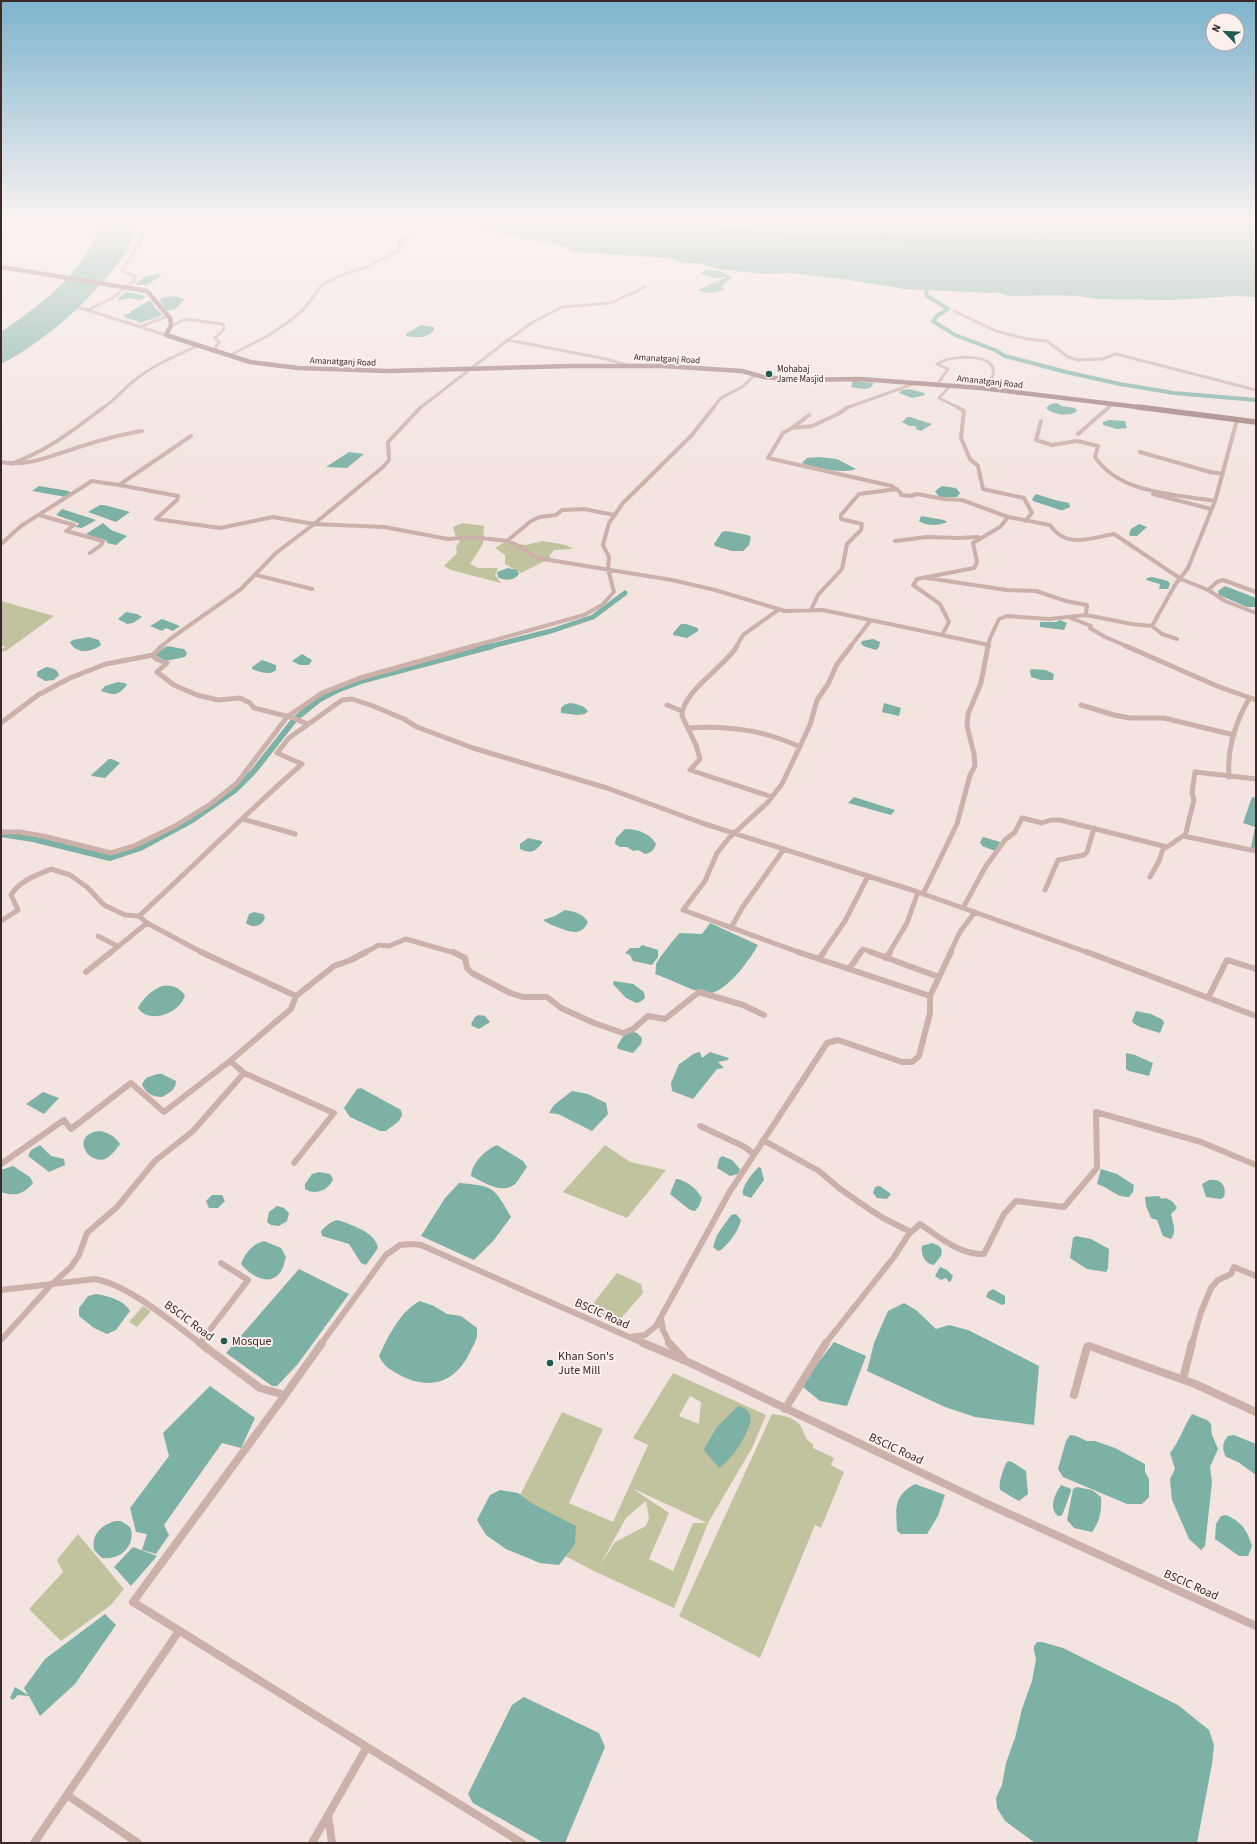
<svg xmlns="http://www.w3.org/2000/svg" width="1257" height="1844" viewBox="0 0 1257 1844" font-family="'Source Sans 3',sans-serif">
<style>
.green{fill:#c1c39e;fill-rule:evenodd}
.water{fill:#7db1a6}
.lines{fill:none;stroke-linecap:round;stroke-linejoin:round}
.canal-far2{stroke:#7db1a6;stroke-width:4}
.canal-far1{stroke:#7db1a6;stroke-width:5}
.canal{stroke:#7db1a6;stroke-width:6}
.ferry{stroke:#1e5d50;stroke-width:1;stroke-dasharray:3 2;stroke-linecap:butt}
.street-far4{stroke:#ccb1aa;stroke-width:3}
.street-far3{stroke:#ccb1aa;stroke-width:4}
.street-far2{stroke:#ccb1aa;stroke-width:5}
.street-far1{stroke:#ccb1aa;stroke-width:6}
.street{stroke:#ccb1aa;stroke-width:8}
.secondary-far1{stroke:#a07f7b;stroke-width:4.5}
.secondary{stroke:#a07f7b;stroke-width:5.5}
.poi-dot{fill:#1e5d50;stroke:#fbf0ec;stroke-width:1.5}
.labels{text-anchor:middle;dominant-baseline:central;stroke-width:4;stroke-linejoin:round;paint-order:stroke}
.far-street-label{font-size:9px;fill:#3a2a2a;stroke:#fbf0ec}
.far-poi-label{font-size:9px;fill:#3a2a2a;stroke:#fbf0ec;text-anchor:start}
.near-street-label{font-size:12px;fill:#3a2a2a;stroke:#fbf0ec}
.near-poi-label{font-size:12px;fill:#3a2a2a;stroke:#fbf0ec;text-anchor:start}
</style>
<rect width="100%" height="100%" fill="#f3e4df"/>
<path class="green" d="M463 523 484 526 483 544 470 564 478 568H498L495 575 501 583 451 570 444 566 457 553 456 547 460 541 455 535 453 527Z
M543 541 566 545 573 549 554 550 549 556 551 558 521 573 505 564V555L495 548 505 542 526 545Z
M1 601 54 616 6 651 1 652V650L5 647 1 645Z
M605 1145 630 1162 666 1170 627 1218 563 1192Z
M617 1273 641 1284 643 1293 617 1323 588 1310Z
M143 1306 151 1311 137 1327 129 1322Z
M673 1373 766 1415 752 1448 708 1523 674 1608 596 1572 505 1525 562 1412 603 1429 569 1503 613 1522 648 1445 633 1438ZM690 1396 701 1402 699 1424 679 1416ZM632 1488 707 1523H693L673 1571 649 1559 669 1513ZM646 1501 649 1518 646 1526 615 1542 600 1565 626 1518Z
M772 1414C781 1415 793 1417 799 1424 806 1432 802 1438 813 1444V1448L834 1458 831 1465 844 1472 821 1528 815 1525 760 1658 679 1616Z
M78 1534 124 1589 111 1605 61 1641 29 1609 63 1572 57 1560Z"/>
<path class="water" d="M99 221H137C134 229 133 237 130 244 105 289 47 341 1 364V332C35 309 95 265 99 221Z
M460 221H1256V297L1234 296 1174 300 1096 299C1073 293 1038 296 1013 296 1006 297 1000 291 992 293L904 289 849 280 790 273 762 274 719 269 699 263H684L669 258 576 252 563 246 490 231Z
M706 270 720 271 732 277 721 287 725 289C715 293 709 295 698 290L727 277 714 278 701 274V272Z
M157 274 162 275 147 285H136C141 278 147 275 157 274Z
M127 292 142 295 146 297 139 300 130 298 117 301 123 294Z
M173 296 185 299 175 309 167 311 160 301 161 298Z
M148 301 153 302 154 307 163 315 140 323 137 322 139 321 125 318 126 317 123 315 131 313 130 312Z
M421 325 434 327V330C427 339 416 338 406 336V334Z
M853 381 874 383 870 388 864 389 851 387Z
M909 389 924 393 925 395 912 398 899 393 902 390Z
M1057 403 1062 406 1075 408 1077 411C1071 417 1052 415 1046 408L1051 404Z
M907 417H910L932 424 921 431 916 429V426H909L902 422Z
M1109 420 1125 421 1127 428 1117 429 1103 425V422Z
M349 452 364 454 347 468 326 467Z
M819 457 837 459 856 469C845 474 813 468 802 463L807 458Z
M39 486 69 491 70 493 66 497 32 491Z
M942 486 956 488 960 493 957 497H939L935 491Z
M1036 494 1055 500 1069 503 1070 507 1063 510H1060L1033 501 1032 499Z
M100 505H104L130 512 116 522 88 512Z
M62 509 96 520 82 528 75 527 79 524 78 523 56 515Z
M921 516 944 520 947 522C939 526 926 526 919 521Z
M103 523 111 530 127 536 116 545 107 543V541L86 534Z
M1139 524 1147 527 1137 536H1131L1129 535 1131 529Z
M726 531 748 535 751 537 749 545 743 551H732L715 546 714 544 722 532Z
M508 568 517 570 519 574C514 581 505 581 498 577L497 572Z
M1152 577 1168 581 1170 584 1168 589H1159L1160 584 1146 580 1147 578Z
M1225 586 1256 598V607H1247L1219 595 1218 591Z
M126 612 137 614 142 617 133 623 127 624 118 619Z
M162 619 180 626 173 631 166 628 162 631 150 626Z
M1060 620 1067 623 1064 630 1040 627V622H1056Z
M681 624H686L698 628V631L687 638 673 635V633Z
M89 637 99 640 101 645C92 652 76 655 70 642L73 640Z
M873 639 880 642 879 647 876 650 863 646 861 643 862 641Z
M167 646 184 649 187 653 185 657 165 661 155 655Z
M302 654 312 660 309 665H300L292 661Z
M262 660 276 665V670C269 676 260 672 252 669V667Z
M46 667C52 668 57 668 59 675L54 680 45 681 37 676V672Z
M1031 669 1046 670 1054 674 1053 680H1041L1031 677 1030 671Z
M118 682 125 683 127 685C117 697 114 695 101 691L105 686Z
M570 703C577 704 583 705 588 711L585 714 578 715 561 713V708L564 705Z
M884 703 901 708 899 716 882 712Z
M109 759H112L120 763 105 778 92 776 91 775Z
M854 797 895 810 891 815 848 803Z
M1252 797 1256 798V849L1251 848 1255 827 1243 823Z
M625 829C637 829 650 833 656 844 654 850 651 853 645 854L638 850 633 851 627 847H620L615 844 616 838Z
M983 837 1000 842 995 851 982 846 980 842Z
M528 838 542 841V843C535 852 531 854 520 849V844Z
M565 910C575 912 582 913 588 922 581 937 570 932 557 927 552 925 547 923 543 920L555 916Z
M254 912 263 914 265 917C263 926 253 929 246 923L249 914Z
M710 923 758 945C750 959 724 997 705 993 689 990 671 979 655 974 656 971 656 967 656 964 657 961 676 936 680 933L702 934Z
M642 945 658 950V957L652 965 633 961 630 955 625 953 630 948H639Z
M614 981 633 984 644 992 645 998 640 1002 636 1003 626 998 613 984Z
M162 986C173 985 178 987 185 995 181 1013 149 1025 138 1008 143 998 152 990 162 986Z
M1136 1011 1151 1014 1163 1020 1164 1023 1160 1033 1140 1027 1133 1023 1132 1021Z
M479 1015 485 1016 490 1022 479 1029 472 1026 471 1024 475 1017Z
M633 1032 637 1033 642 1038 641 1044 633 1053 618 1049 617 1046C624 1038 619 1036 633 1032Z
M700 1052 702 1058 710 1052 729 1058 728 1060 718 1062 724 1068 717 1069 693 1099 672 1091 671 1083 679 1064C687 1060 691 1053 700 1052Z
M1126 1053 1135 1055 1153 1063 1149 1076 1129 1071 1126 1069Z
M157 1074H162L176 1081C176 1090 169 1093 162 1097 153 1097 145 1093 142 1084L146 1078Z
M361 1088 401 1110 402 1115 399 1121 386 1131H380L350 1117 344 1108 357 1089Z
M572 1091 588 1094 606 1103 608 1114 592 1131 558 1114 549 1113 554 1105Z
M43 1092 59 1098 44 1114 26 1104Z
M100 1131C109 1133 115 1136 120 1144 117 1148 112 1155 107 1158 89 1168 68 1134 100 1131Z
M40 1145 51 1156 64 1159 65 1165 49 1172 28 1156 31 1150Z
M497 1145 523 1161 527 1167C523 1172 520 1178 516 1183 503 1196 484 1182 471 1176 472 1163 485 1150 497 1145Z
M722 1156 732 1160 740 1169 738 1174 730 1176 717 1168 719 1159Z
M13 1166 30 1177 33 1183C24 1194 15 1197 1 1192V1170Z
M759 1167 761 1168 764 1180 751 1198 743 1195C741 1187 753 1172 759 1167Z
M1101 1169 1117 1174 1134 1185 1133 1192 1129 1197C1116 1198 1109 1187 1097 1184Z
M319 1172 330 1174 333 1179C329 1190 315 1196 305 1189V1184L312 1174Z
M676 1179H678C689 1183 695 1187 702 1198L699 1206 695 1211 690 1210 670 1194Z
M1209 1180C1221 1178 1227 1186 1224 1197L1221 1199 1206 1197 1202 1184Z
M459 1183C494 1186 494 1187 511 1217L494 1240 474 1260 421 1236 445 1198Z
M880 1186 891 1194 887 1199 877 1198 873 1193 875 1187Z
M212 1195H222L225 1201 218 1208H209L206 1201Z
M1159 1196 1162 1199 1165 1198C1171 1200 1174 1202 1177 1208L1171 1214C1173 1224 1177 1231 1171 1239L1163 1236 1157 1220 1151 1218 1146 1206 1145 1197Z
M277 1206 284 1208 289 1213 287 1221 279 1226 271 1225 267 1222 269 1212Z
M736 1214 741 1220C738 1232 730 1242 721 1250L718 1251 713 1247 717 1235 731 1215Z
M338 1220C351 1225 376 1232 378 1248L366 1265 361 1263 349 1244 322 1236 321 1231C326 1226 331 1221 338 1220Z
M1076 1236 1091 1239 1109 1249 1108 1268 1106 1272 1087 1269 1070 1258 1073 1238Z
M264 1241 281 1248 286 1257C284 1263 283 1270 279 1274 267 1287 249 1274 241 1264 246 1252 251 1245 264 1241Z
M932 1243 939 1246 942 1250 941 1256 934 1265C924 1263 921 1255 922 1246Z
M940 1267 947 1270 953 1276 951 1281 949 1282 946 1278 941 1280 935 1276Z
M299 1269 349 1294 297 1365 277 1386H272L226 1353Z
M993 1289 1005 1296V1304L1002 1305 986 1297 988 1292Z
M96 1294C108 1296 124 1300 130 1311L116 1330 107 1334 94 1328 79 1316V1308L88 1296Z
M420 1301 434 1306 447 1314 461 1316 477 1328C478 1341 474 1343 469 1354 453 1386 425 1390 396 1373 388 1368 383 1365 379 1356 388 1337 400 1311 420 1301Z
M904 1303 916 1310 936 1329 949 1325 968 1330 1039 1366 1034 1425 975 1417 945 1407 867 1371 874 1343 888 1311Z
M834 1342 866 1356 847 1406 820 1401 803 1387 815 1367Z
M210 1386 255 1418 241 1448 222 1443 164 1525 169 1535 156 1554 142 1550 147 1534 136 1532 130 1508 169 1456 163 1433Z
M738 1406C743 1407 748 1409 750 1415 754 1428 730 1463 719 1468L704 1450 705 1447 717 1427Z
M1192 1414 1207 1420 1211 1424 1212 1435 1218 1449 1210 1467 1212 1482 1205 1546 1201 1550 1189 1539 1172 1500 1170 1479 1175 1469 1170 1453C1180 1441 1183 1427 1192 1414Z
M1070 1435 1076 1436 1087 1441H1095L1115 1448 1145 1464V1472L1149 1479V1497L1142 1504H1127L1063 1477 1058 1469 1066 1441Z
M1234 1435 1256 1444V1475L1238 1462 1226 1457C1222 1449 1222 1443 1228 1436Z
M1008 1461 1012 1462 1026 1471 1028 1494 1019 1501 1000 1490C998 1485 1004 1465 1008 1461Z
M915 1484 945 1495 938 1516 927 1534H901L897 1531C896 1508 893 1496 915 1484Z
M1061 1485 1071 1489V1491L1063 1513 1061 1516H1058C1048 1508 1055 1494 1061 1485Z
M1077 1487 1092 1490 1101 1497C1102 1509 1100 1522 1092 1532L1074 1528 1067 1520 1073 1489Z
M500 1490 518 1493 533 1504 576 1526 575 1544 559 1565 540 1563 506 1549 486 1535 477 1520 490 1495Z
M1226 1515C1242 1522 1247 1530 1252 1546L1248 1556H1239L1215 1539 1216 1524 1221 1516Z
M115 1521H121L130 1527C137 1545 120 1561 102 1558L94 1550C91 1535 101 1525 115 1521Z
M133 1547 157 1556 131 1586 114 1567Z
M105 1614 116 1625 75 1684 40 1716 29 1696 18 1695 13 1700 10 1698 15 1687 28 1695 24 1688 45 1659Z
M1037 1642H1042L1063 1648 1178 1705 1209 1730 1214 1745 1212 1764 1197 1843H1035L1005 1821 997 1808 996 1798 1002 1785 1006 1763 1015 1738 1022 1709 1032 1681 1036 1659 1034 1651V1646Z
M524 1697 599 1733 605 1747 565 1843H544L473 1803 468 1794 512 1705Z"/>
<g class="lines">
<path class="canal-far2" d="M927 289 926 295 948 309 937 316 933 321 955 335 995 350 1005 356 1066 372 1120 384 1174 393 1256 400"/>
<path class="canal-far1" d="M488 647 551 631 593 617 625 593"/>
<path class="canal" d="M1 834 33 839 110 858 140 848 192 820 235 790 254 771 295 719 320 699 337 690 364 680 492 646"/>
<path class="ferry" d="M676 221 790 239 1227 241 1256 243"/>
<path class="street-far4" d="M149 221 138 245 122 271 135 276V280L111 299 87 310 166 335
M79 308 87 310
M954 311 996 331 1027 339 1047 341 1068 357 1078 360 1102 359 1116 354 1256 390
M139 327 168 316
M170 327 185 319 223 324 224 329 215 338 219 342 213 351
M508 340 533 322 562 307 611 303 645 287
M229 356 269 335 291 320 303 310 322 285 342 275 369 266 400 250 399 243 407 237 413 227 412 221
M937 385 948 369 937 364C950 354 1008 352 990 381L1006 386V391
M950 386 939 398 959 408
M103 408C115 400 123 389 135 380 153 365 176 356 197 346
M420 408 508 340 606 359 627 365
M713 408 721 398 742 387 756 374
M846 408 916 383
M1108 408 1113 404"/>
<path class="street-far3" d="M848 407 838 414 812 426 792 428 783 433 768 458 892 486 900 492 901 495 911 496 917 494 944 499 962 500 1008 517 1050 525C1066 549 1091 538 1114 534L1181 579 1208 590 1225 601 1256 613
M957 407 964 411 961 438 970 459 978 466 983 489 1024 498 1032 513 1025 521
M1041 421 1036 440 1052 445 1077 441 1098 446 1095 457C1120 494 1174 494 1215 501
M792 428 809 415
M1078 434 1109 407
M1140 452 1210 472 1223 474
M1 462C26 467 47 457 70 450 94 442 117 435 142 431
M11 464C49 450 72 431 104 407
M119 485 178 496 177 500 156 519 220 528 273 517 314 524 383 467 389 460 388 442 421 407
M1153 494 1211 509
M39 515 74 525 66 531 103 541 101 545 90 553
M507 541 531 521 540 517 556 515 562 510 584 509 614 515
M895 541 927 537 959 538 978 537
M1 544 21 526 92 481 119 485 191 436
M256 575 312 589
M927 578 1007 590 1036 591 1066 601 1087 605 1086 615
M1208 590 1217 582 1223 580 1256 592
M811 610 818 595 842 569 847 544 861 530 862 524 841 519V515L859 494 897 489
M1068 617 1091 626 1090 628 1105 637 1129 647
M1152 626 1175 585 1188 568 1215 501 1237 420
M942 635 949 622 940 604 913 585 917 579 974 568 977 562 973 543 1000 527 1008 517
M161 647 170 639 241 589 276 553 314 524 384 527 448 539 472 537 507 541 515 544 535 557 543 559 672 580 715 590 785 611 823 610 989 645
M470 647 584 615 602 605 614 592 608 569 609 557 603 545 609 523 623 503 691 436 714 407
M736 647 743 635 778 610
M850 647 871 620
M988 647 990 638 999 619 1007 616 1049 619 1086 615 1132 624 1152 626 1162 634 1177 639"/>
<path class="street-far2" d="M737 646C725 667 682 691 682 716L696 745 700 759 690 770 772 797
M1126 646 1217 686 1256 700
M153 655 156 659 167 663 157 672 174 685 197 695 218 700 240 698 250 703 254 708 290 717 308 724
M667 705 682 711
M1081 705 1114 715 1130 718H1164L1234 735
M1 723 38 695 70 678 106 664 153 655 162 646
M689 728C728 725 764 730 800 747
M1229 777C1227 749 1235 723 1249 699
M243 819 295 834
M1 832H20L43 836 111 853 134 846 175 826 212 803 237 783 287 717 322 693 360 678 474 646
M1185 836 1194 800 1192 793 1195 772 1256 779
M1150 877 1159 861 1163 849 1167 847
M1045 890 1058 860 1084 855 1087 852 1094 828
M923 894 957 824 970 775 975 766 974 754 967 726 968 714 981 683 988 646
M963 908 986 866 1005 840 1015 832 1022 818 1042 823 1051 820H1060L1167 847 1183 836 1256 851
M139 916 147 923 203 953
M1 921 18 910 11 895C19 881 37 875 51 869L70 875 87 887 104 905 125 915 139 916C194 866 246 813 302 764L277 753 289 738 342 700 352 699 373 706 404 719 417 727 473 748 607 788 702 823 918 892 1089 953
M731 928 742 908 784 849
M98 936 117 946
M110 953 147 923
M364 953 379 945 389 946 406 939 455 953
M801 953 683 910 705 881 717 853 729 838 767 803 782 784 810 725 817 700 828 684 837 664 851 646
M823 953 845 921 868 876
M860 953 863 949 874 953
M889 953 907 923 918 892
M950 953 960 932 975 912"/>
<path class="street-far1" d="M201 952 296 996 291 1009 230 1061 244 1073 334 1113 294 1163
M453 952 465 958 467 968 472 973 510 993 523 997H547L561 1008 594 1023 623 1033 633 1029 648 1016 665 1019 699 992 743 1005 764 1015
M798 952 930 996
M871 952 939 977
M1087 952 1256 1016
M886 958 890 952
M819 959 824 952
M849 969 861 952
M86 972 111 952
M296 996 334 966 351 960 366 952
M1208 998 1227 960 1256 969
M700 1126 743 1146 754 1154
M763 1140 819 1171 839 1188 866 1207 883 1218 911 1232
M1 1164 64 1120 71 1129 131 1083 164 1112 230 1061
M1 1290 95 1279C129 1285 173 1323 201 1344
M661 1318 663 1330 670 1344
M630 1337 645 1335 656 1326 729 1193 827 1043 838 1040 902 1062H912L919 1056 930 1013V996L951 952
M1 1340 50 1286 71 1267 79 1255 87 1233 117 1207 155 1161 193 1131 244 1073
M200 1343 248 1280 221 1263
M321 1344 386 1255 400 1245 413 1244 421 1245 645 1344
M825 1344 894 1257 909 1234 920 1224C939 1237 960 1255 984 1254L1004 1214 1016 1201 1064 1207 1097 1168 1096 1112 1201 1142 1256 1165
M1192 1344 1201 1312 1211 1288 1218 1280 1231 1274 1234 1267 1256 1276"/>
<path class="street" d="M200 1343 260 1388 285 1395 322 1343
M643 1343 686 1361 981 1501 1256 1626
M669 1343 683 1358
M1183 1379 1192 1343
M285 1395 133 1602 522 1843
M1074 1395 1087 1347 1089 1346 1195 1384 1256 1412
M785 1409 826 1343
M67 1795 138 1843
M328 1815 332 1843
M34 1843 179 1631
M312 1843 367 1747"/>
<path class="secondary-far1" d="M1 267 147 291 170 318 171 325 166 335 250 362 298 368 388 371 570 366H663L742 371 764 377 796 380 860 379 981 388 1146 408"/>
<path class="secondary" d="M1138 407 1256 422"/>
</g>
<linearGradient id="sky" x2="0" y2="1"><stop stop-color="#7db3ce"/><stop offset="0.46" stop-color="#faf3f1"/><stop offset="1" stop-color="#faf3f1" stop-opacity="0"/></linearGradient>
<rect width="1257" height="479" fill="url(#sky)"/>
<g class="poi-dot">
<circle cx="769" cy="374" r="4"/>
<circle cx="224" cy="1341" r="4"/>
<circle cx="550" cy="1363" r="4"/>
</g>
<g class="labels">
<g class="far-street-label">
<text transform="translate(667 359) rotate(3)">Amanatganj Road</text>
<text transform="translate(343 362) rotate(2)">Amanatganj Road</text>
<text transform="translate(990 382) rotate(6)">Amanatganj Road</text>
</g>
<g class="far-poi-label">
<text x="777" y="369">Mohabaj<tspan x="777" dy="10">Jame Masjid</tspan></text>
</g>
<g class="near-street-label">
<text transform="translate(602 1314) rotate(24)">BSCIC Road</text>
<text transform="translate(189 1321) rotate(37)">BSCIC Road</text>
<text transform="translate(896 1449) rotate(25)">BSCIC Road</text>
<text transform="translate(1191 1585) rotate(24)">BSCIC Road</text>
</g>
<g class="near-poi-label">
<text x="232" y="1341">Mosque</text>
<text x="558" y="1356">Khan Son's<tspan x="558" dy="14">Jute Mill</tspan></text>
</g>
</g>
<rect width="1257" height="1844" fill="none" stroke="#3a2a2a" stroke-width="4"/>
<g transform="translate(1225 32) rotate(294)"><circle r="19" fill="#fbf0ec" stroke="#aea19e"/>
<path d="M0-3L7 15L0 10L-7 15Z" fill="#1e5d50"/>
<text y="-6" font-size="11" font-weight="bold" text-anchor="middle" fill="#3a2a2a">N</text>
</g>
</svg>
